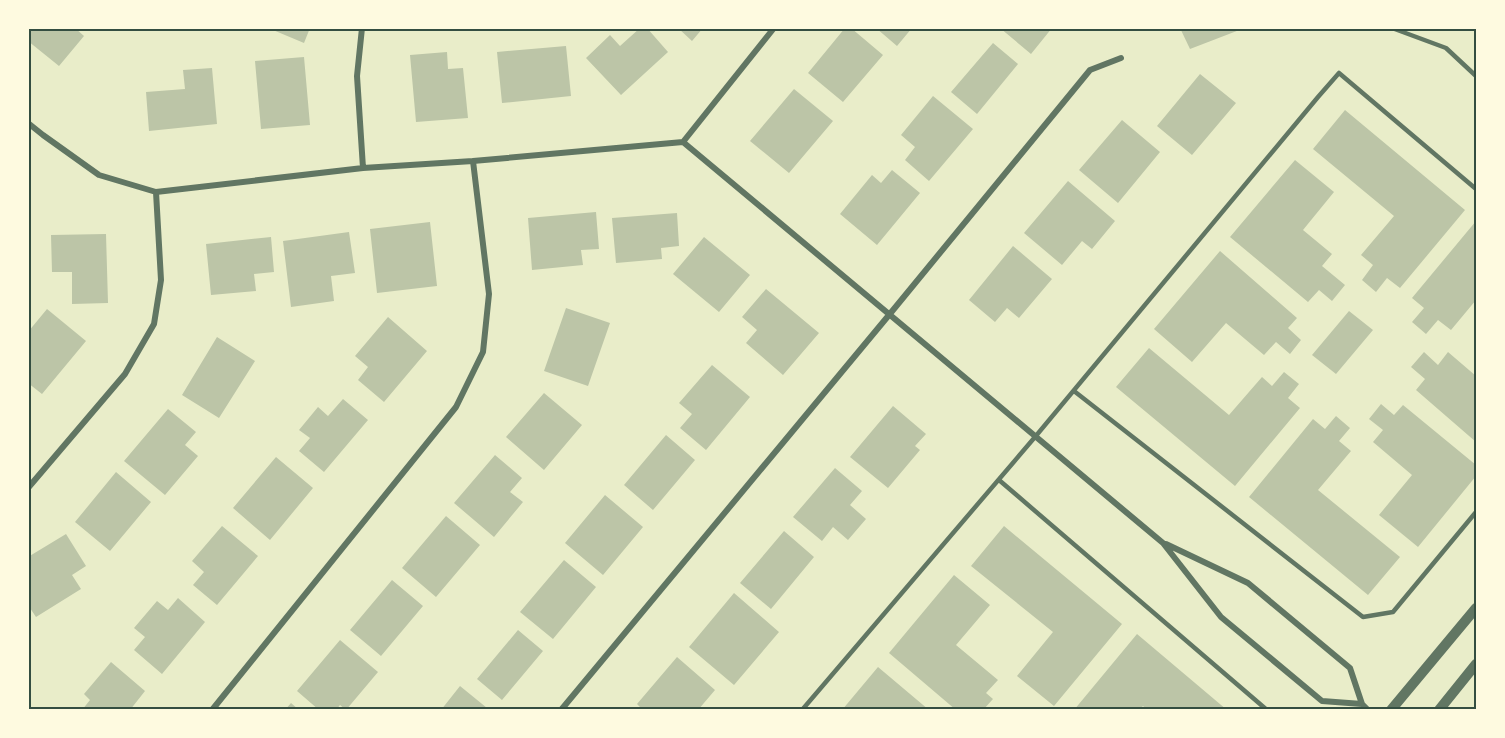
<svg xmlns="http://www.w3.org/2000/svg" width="1505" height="738" viewBox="0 0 1505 738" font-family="'Fira Sans',sans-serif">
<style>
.building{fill:#bcc5a7}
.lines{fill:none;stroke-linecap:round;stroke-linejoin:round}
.service{stroke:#617663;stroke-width:4.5}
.minor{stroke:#617663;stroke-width:6}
.tertiary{stroke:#617663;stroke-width:10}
.neatline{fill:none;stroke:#344e41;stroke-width:2}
</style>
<rect width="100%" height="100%" fill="#e9edc9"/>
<path class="building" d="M28 28H75L84 36 59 66 28 41Z
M274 28H310L304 43 273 30Z
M640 28H647L668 52 621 95 586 58 610 35 620 46Z
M678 28H703L692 41Z
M845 28H851L883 55 843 102 808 73Z
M876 28H912L897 46Z
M1000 28H1052L1031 54Z
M1180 28H1242V29L1190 49Z
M993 43 1018 64 977 114 951 92Z
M566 46 571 96 502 103 497 52Z
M447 52 448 69 463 68 468 118 416 122 410 55Z
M304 57 310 125 261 129 255 61Z
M212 68 217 124 149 131 146 92 185 89 183 70Z
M1200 74 1236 103 1192 155 1157 126Z
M794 89 833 121 789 173 750 141Z
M933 96 973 129 929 181 905 160 915 147 901 135Z
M1345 110 1465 210 1400 288 1387 278 1376 292 1362 280 1373 265 1361 255 1394 216 1313 149Z
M1122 120 1160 152 1118 203 1079 170Z
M1295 160 1334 192 1303 230 1332 254 1322 266 1345 285 1332 301 1319 290 1308 302 1230 237Z
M892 170 920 193 877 245 840 214 872 175 881 183Z
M1068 181 1115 221 1092 249 1082 241 1062 265 1024 233Z
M596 212 599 249 581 250 583 265 532 270 528 218Z
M677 213 679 246 661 248 662 259 616 263 612 218Z
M1476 221V300L1451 330 1438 320 1426 334 1412 322 1424 308 1412 298Z
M430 222 437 286 377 293 370 229Z
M349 232 355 273 331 276 334 301 291 307 283 241Z
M106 234 108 303 72 304V272H52L51 235Z
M271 237 274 272 254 274 256 291 211 295 206 244Z
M704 237 750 275 719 312 673 274Z
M1013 246 1052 279 1019 318 1007 308 995 322 969 300Z
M1220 251 1297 318 1288 328 1301 340 1290 354 1276 342 1264 355 1226 323 1192 362 1154 329Z
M766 289 819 333 783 375 746 343 757 330 742 317Z
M566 308 610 323 588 386 544 371Z
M47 309 86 341 42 394 28 383V332Z
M1349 311 1373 330 1336 374 1312 355Z
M388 317 427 351 384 402 358 380 368 367 355 356Z
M217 337 255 361 219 418 182 395Z
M1149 348 1229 415 1262 377 1272 386 1284 372 1299 384 1288 398 1300 408 1235 486 1116 387Z
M1424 352 1438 365 1448 352 1476 376V442L1416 390 1425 379 1411 367Z
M712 365 750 397 706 450 680 428 692 414 679 403Z
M544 393 582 425 544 470 506 437Z
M343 399 368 420 324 472 299 451 310 438 299 430 318 407 328 416Z
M1381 404 1394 415 1403 405 1476 465V476L1418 547 1379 515 1412 475 1373 442 1383 430 1369 419Z
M893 406 926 434 915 446 920 450 888 488 850 457Z
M168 409 196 432 185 445 198 456 165 495 124 461Z
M1336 416 1350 428 1339 441 1351 451 1318 490 1400 557 1368 595 1249 497 1313 419 1325 429Z
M666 435 695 460 653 510 624 485Z
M495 455 522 478 510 492 523 502 494 537 454 503Z
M276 457 313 488 270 540 233 508Z
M835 468 862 491 850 505 866 519 848 540 833 527 822 541 793 517Z
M116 472 151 502 110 551 75 522Z
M605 495 643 527 603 575 565 543Z
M446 516 480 545 436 597 402 568Z
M222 526 258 556 217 605 193 585 204 572 192 561Z
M1004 526 1122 624 1054 706 1017 676 1053 632 971 566Z
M784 531 814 557 771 609 740 583Z
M66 534 86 566 72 575 81 589 36 617 28 605V557Z
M564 560 596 587 553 639 520 612Z
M954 575 990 605 956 645 998 680 986 693 993 699 983 710H956L889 653Z
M392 580 423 606 381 656 350 630Z
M734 593 779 632 734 685 689 647Z
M178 598 205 622 162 674 134 650 145 637 134 628 157 601 168 610Z
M518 630 543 651 502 700 477 679Z
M1137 634 1227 710H1147L1143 706 1139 710H1074Z
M340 640 378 672 346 710 340 705 336 710H319L297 691Z
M677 657 715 690 698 710H643L637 704Z
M111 662 145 691 130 710H82L90 700 84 694Z
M878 667 929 710H842Z
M460 686 487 708 486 710H441Z
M291 703 299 710H285Z"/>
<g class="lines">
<path class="service" d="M1392 28 1446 48 1476 76
M1074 391 1363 617 1393 612 1476 512
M999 480 1267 710
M802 710 1035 437 1318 97 1339 73 1476 189"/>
<path class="minor" d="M362 28 357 76 363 168
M28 123 43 135 99 175 156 192 363 168 473 161 683 142 1163 543 1221 617 1322 701 1362 704
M683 142 774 28
M28 488 125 374 154 324 161 280 156 192
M1166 544 1248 583 1350 668 1362 704 1368 710
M212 710 456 407 483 352 489 294 473 161
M561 710 889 315 1090 70 1121 58"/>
<path class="tertiary" d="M1391 710 1476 608
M1439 710 1476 664"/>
</g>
<rect width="1505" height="738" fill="none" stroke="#fefae0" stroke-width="60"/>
<rect x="30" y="30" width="1445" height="678" class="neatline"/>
</svg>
